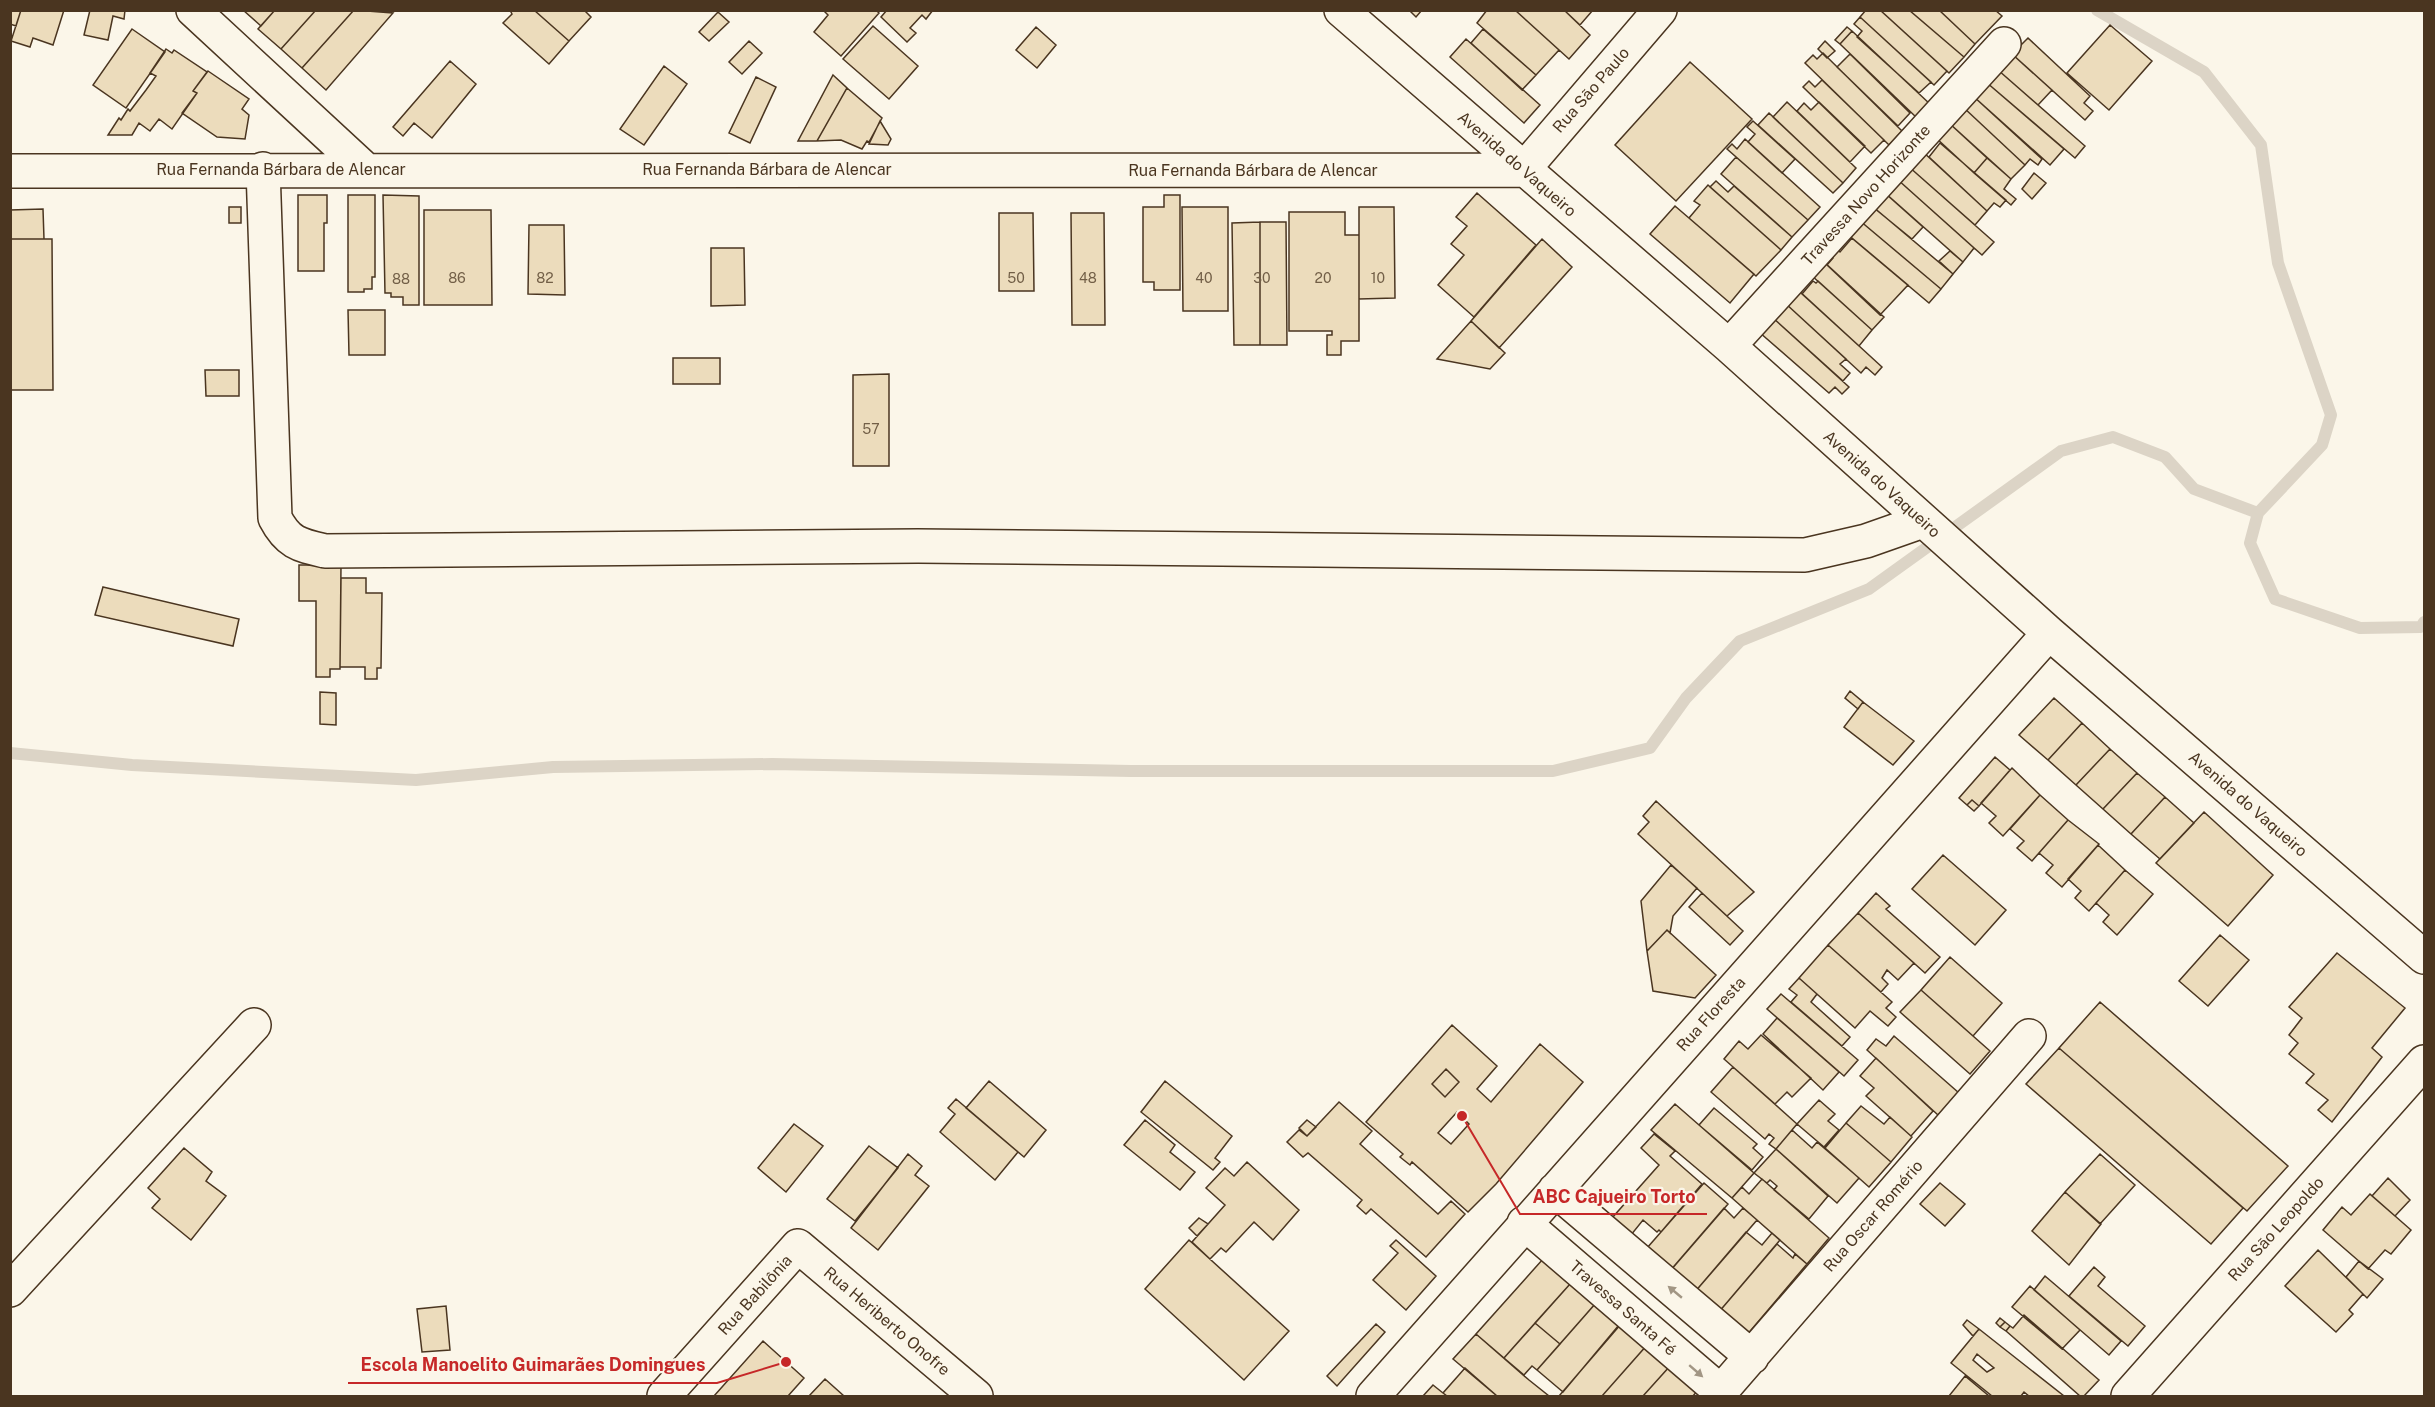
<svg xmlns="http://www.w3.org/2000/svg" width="2435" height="1407" viewBox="0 0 2435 1407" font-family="'Public Sans',sans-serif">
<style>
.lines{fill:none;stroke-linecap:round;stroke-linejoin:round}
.stream{stroke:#dcd4c6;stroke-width:12}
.building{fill:#ecdcbc;stroke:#4a3520;stroke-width:1.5;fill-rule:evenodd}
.minor-casing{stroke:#4a3520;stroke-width:36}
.minor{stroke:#fbf6e9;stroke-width:33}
.oneway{fill:#a29684}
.labels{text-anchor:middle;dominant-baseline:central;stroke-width:4.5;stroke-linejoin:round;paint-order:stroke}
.number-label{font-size:14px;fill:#725f47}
.street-label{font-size:16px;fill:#4a3520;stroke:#fbf6e9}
.leader{fill:none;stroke:#c62828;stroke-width:2}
.callout-dot{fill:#c62828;stroke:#fbf6e9;stroke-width:2}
.callout-label{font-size:18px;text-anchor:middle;font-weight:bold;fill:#c62828;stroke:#fbf6e9;stroke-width:4.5;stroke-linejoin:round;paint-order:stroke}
</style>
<rect width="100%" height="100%" fill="#fbf6e9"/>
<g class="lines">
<path class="stream" d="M2097 10 2204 72 2261 145 2278 263 2331 415 2322 445 2258 513 2250 543 2275 599 2360 628 2421 627 2424 622
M10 753 132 765 416 780 553 767 772 764 1131 771H1553L1650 748 1686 698 1740 641 1869 589 2061 451 2113 437 2165 457 2194 489 2258 513"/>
</g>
<path class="building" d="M10 10H21L16 26 10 24Z
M21 10H64L53 45 33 38 30 47 11 41Z
M90 10H125L124 19 113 16 108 40 84 35Z
M243 10H275L261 26Z
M275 10H316L281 49 258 29Z
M316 10H354L302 68 281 49Z
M354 10 393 13 326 90 302 68Z
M534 10H584L591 17 569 41Z
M534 10 569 41 549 64 503 23 512 14 510 10Z
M876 10 879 13 841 56 814 32 828 15 823 10Z
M887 10H933L926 19 922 15 910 28 916 33 907 42 881 17Z
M1409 10H1422L1416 17Z
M1487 10H1515L1559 50 1536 75 1477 23Z
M1515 10H1564L1590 35 1569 59Z
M1564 10H1593L1580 25Z
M1866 10H1880L1947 71 1934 85 1860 17Z
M1880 10H1909L1964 57 1949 73Z
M1909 10H1939L1975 44 1964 57Z
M1939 10H1995L2002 16 1975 44Z
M718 12 729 22 709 41 699 32Z
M1860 17 1931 82 1919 93 1857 37 1862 31 1854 24Z
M2110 25 2152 61 2109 110 2067 73Z
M873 26 918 66 889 99 843 59Z
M1036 27 1056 45 1037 68 1016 50Z
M1847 27 1852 31 1840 44 1835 40Z
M132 29 165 52 126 108 93 85Z
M1483 29 1536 75 1522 90 1471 43Z
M1852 31 1931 105 1918 119 1840 44Z
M2028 38 2090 96 2084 103 2093 111 2085 120 2012 54Z
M1466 39 1540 105 1524 123 1450 57Z
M749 41 762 53 742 74 729 62Z
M1825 41 1835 51 1827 58 1818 49Z
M166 49 172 53 174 50 207 72 193 91 197 93 172 129 159 119 150 131 139 123 132 135H108L119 118 121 120 128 109 130 111 146 90 156 76 150 73Z
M1823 53 1902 131 1889 145 1805 63 1813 55 1817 59Z
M1850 54 1910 113 1898 126 1837 67Z
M2012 54 2052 90 2038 105 1998 70Z
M450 61 476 84 432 138 414 123 403 136 393 127Z
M1690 62 1752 119 1676 201 1615 145Z
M664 66 687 84 644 145 620 129Z
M1998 70 2085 146 2075 158 1986 82Z
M208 71 249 99 242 109 249 115 245 139 217 137 182 113 197 93 193 91Z
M833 75 847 88 817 141H798Z
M756 77 776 87 750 143 729 133Z
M1822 80 1884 140 1871 153 1803 87 1809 81 1815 87Z
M1986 82 2064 149 2050 165 1973 96Z
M847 88 882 118 869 142 867 141 862 149 841 140 817 141Z
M1973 96 2042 159 2038 165 2030 159 2025 165 1963 107Z
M1787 102 1856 168 1843 183 1773 117Z
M1819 102 1865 146 1850 162 1797 111 1804 103 1811 110Z
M1963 107 2025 165 2011 179 1949 123Z
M1769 113 1843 183 1833 193 1758 125Z
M880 121 891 139 888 145 869 144Z
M1753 121 1795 159 1782 173 1748 142 1755 134 1747 127Z
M1949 123 1987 158 1974 173 1935 137Z
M1745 139 1820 207 1808 220 1727 149 1732 144 1737 149Z
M1940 143 2006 200 2000 207 1994 203 1987 211 1929 157Z
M1922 151 1987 211 1975 225 1908 166Z
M1736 157 1808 220 1792 237 1721 174Z
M1987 158 2011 179 2004 189 2016 199 2011 205 1974 173Z
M1908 166 1994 242 1982 255 1897 179Z
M2034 173 2046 183 2032 199 2022 189Z
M1897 179 1974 248 1963 262 1884 192Z
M1716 181 1728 192 1734 186 1792 237 1781 250 1710 187Z
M1708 185 1781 250 1756 276 1689 218 1700 205 1694 201Z
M1477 193 1536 245 1474 317 1438 285 1464 255 1451 244 1467 226 1456 217Z
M1886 194 1923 227 1912 239 1874 208Z
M298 195H327V223H324V271H298Z
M348 195H375V277H372V289H364V292H348Z
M383 195 419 196V305H403V297H391V293H385Z
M1164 195H1180V290H1154V282H1143V207H1164Z
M1675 206 1754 274 1730 303 1650 234Z
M1872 206 1953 274 1941 289 1859 220Z
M229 207H241V223H229Z
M1182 207H1228V311H1183Z
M1359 207H1394L1395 298 1359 299Z
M43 209 44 239H10V210Z
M424 210H491L492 305H424Z
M1289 212H1345V235H1359V341H1341V355H1327V335H1332V331H1289Z
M999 213H1033L1034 291H999Z
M1071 213H1104L1105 325H1072Z
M1859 220 1941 289 1929 303 1847 234Z
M1260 222V345H1234L1232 223Z
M1260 222H1286L1287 345H1260Z
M529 225H564L565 295 528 294Z
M1852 238 1908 285 1880 315 1827 265 1833 258 1831 257 1838 250 1840 252Z
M10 239H52L53 390H10Z
M1542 239 1572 267 1499 348 1471 321Z
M711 248H744L745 305 711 306Z
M1950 251 1963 262 1953 274 1939 261Z
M1823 261 1884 317 1872 330 1811 275Z
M1813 281 1816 283 1818 281 1872 330 1859 346 1802 294Z
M1797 289 1882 367 1875 375 1866 367 1861 373 1785 303Z
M1785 303 1846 359 1840 364 1850 373 1843 381 1772 317Z
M348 310H385V355H349Z
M1772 317 1849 387 1842 394 1835 387 1829 393 1759 332Z
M1471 321 1505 353 1490 369 1437 359Z
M673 358H720V384H673Z
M205 370H239V396H206Z
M889 374V466H853V375Z
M299 565H341L340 669H330V677H316V601H299Z
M341 578H366V593H382L381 668H377V679H365V667H340Z
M103 587 239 619 233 646 95 615Z
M1850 691 1863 702 1858 709 1845 698Z
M320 692 336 693V725L320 724Z
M2054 698 2082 723 2048 760 2019 735Z
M1863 702 1914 741 1893 765 1844 727Z
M2082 723 2110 749 2076 785 2048 760Z
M2110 749 2137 773 2103 809 2076 785Z
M1995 757 2010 770 1979 806 1972 800 1967 805 1959 798Z
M2012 768 2040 795 2003 836 1989 823 1996 816 1981 803Z
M2137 773 2165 797 2131 834 2103 809Z
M2040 795 2068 820 2032 861 2017 848 2024 841 2010 829Z
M2165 797 2194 823 2160 859 2131 834Z
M1972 800 1979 806 1974 811 1967 805Z
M1656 801 1754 892 1727 916 1638 834 1649 822 1643 816Z
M2204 812 2273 875 2228 926 2156 863Z
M2068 820 2099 844 2062 887 2046 873 2053 865 2039 853Z
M2098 845 2125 870 2089 911 2075 898 2081 891 2068 879Z
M1943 855 2006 910 1975 945 1912 889Z
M1671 865 1697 888 1673 916 1670 933 1667 930 1647 951 1641 901Z
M2125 870 2153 894 2117 935 2103 922 2109 915 2096 903Z
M1702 893 1743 931 1730 945 1689 907Z
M1876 893 1890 906 1886 909 1940 957 1925 973 1858 913Z
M1858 913 1914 963 1898 980 1887 970 1882 978 1888 984 1881 992 1828 945Z
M1667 930 1716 975 1695 998 1653 991 1647 951Z
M2220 935 2249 960 2208 1006 2179 981Z
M1828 945 1892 1002 1886 1008 1896 1017 1888 1026 1870 1011 1855 1028 1799 978Z
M2337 953 2405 1008 2372 1048 2382 1057 2332 1122 2318 1110 2328 1100 2306 1083 2314 1074 2289 1054 2298 1043 2289 1035 2302 1018 2289 1007Z
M1950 957 2002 1003 1973 1036 1921 990Z
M1799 978 1817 994 1811 1002 1850 1037 1842 1046 1791 1002 1797 995 1789 989Z
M1921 990 1990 1051 1970 1074 1900 1012Z
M1781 994 1858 1060 1844 1076 1767 1009Z
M2100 1002 2288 1166 2247 1211 2059 1048Z
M1777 1018 1839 1072 1823 1090 1763 1034Z
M1452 1025 1497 1066 1477 1089 1491 1102 1540 1044 1583 1082 1496 1184 1468 1212 1412 1162 1410 1165 1400 1157 1403 1154 1366 1122ZM1446 1069 1459 1082 1445 1097 1432 1084ZM1457 1112 1469 1124 1451 1144 1438 1133Z
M1761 1035 1811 1078 1792 1097 1787 1092 1775 1104 1724 1059 1739 1041 1748 1049Z
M1894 1036 1959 1093 1938 1115 1867 1050 1876 1039 1886 1046Z
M2059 1048 2243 1208 2211 1244 2026 1084Z
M1876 1058 1933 1111 1911 1136 1866 1096 1874 1088 1860 1076Z
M1733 1067 1797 1124 1776 1149 1769 1144 1774 1138 1769 1134 1765 1139 1711 1092Z
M1446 1069 1459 1082 1445 1097 1432 1084Z
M989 1081 1046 1130 1024 1157 966 1108Z
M1165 1081 1232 1136 1215 1158 1220 1162 1213 1170 1141 1112Z
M956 1099 1018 1152 995 1180 940 1132 955 1114 948 1108Z
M1819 1100 1835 1114 1828 1121 1839 1130 1824 1147 1797 1124Z
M1339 1102 1372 1131 1360 1144 1438 1214 1451 1201 1465 1214 1426 1257 1371 1209 1366 1214 1357 1206 1362 1200 1308 1153 1303 1157 1287 1142 1299 1130 1307 1136Z
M1675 1104 1754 1173 1732 1198 1651 1130Z
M1861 1106 1884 1124 1890 1117 1912 1137 1891 1162 1846 1123Z
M1714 1108 1757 1144 1753 1148 1763 1157 1752 1170 1699 1125Z
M1145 1120 1175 1145 1170 1152 1195 1172 1180 1190 1124 1145Z
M1307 1120 1316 1127 1307 1136 1299 1128Z
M1846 1123 1891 1162 1869 1187 1825 1148Z
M794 1124 823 1146 786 1192 758 1168Z
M1792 1130 1812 1148 1817 1142 1859 1178 1837 1203 1776 1149Z
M1654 1134 1675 1151 1670 1156 1702 1184 1661 1232 1659 1230 1657 1232 1643 1220 1631 1235 1612 1218 1659 1165 1641 1148Z
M869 1146 898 1168 855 1221 827 1199Z
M184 1148 212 1172 206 1181 226 1196 191 1240 152 1208 160 1199 148 1188Z
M1776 1149 1828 1196 1809 1219 1774 1190 1777 1186 1770 1180 1767 1183 1754 1173Z
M908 1154 922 1166 915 1175 929 1186 878 1250 851 1228Z
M2100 1154 2135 1185 2100 1224 2065 1192Z
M1247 1162 1299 1210 1273 1240 1254 1222 1226 1252 1221 1248 1210 1259 1192 1242 1225 1205 1206 1188 1225 1168 1234 1176Z
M2388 1178 2410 1200 2395 1216 2372 1196Z
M1762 1179 1829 1238 1807 1264 1732 1198 1742 1187 1749 1194Z
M1704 1183 1728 1204 1671 1270 1647 1248Z
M1940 1183 1965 1204 1945 1226 1920 1204Z
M2065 1192 2101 1224 2069 1265 2032 1231Z
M2370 1194 2411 1230 2391 1254 2385 1250 2368 1269 2323 1230 2342 1207 2351 1215Z
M1724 1208 1734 1218 1743 1208 1757 1220 1694 1293 1669 1272Z
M1199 1218 1208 1224 1197 1236 1189 1228Z
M1746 1232 1762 1245 1772 1233 1780 1240 1718 1313 1694 1293Z
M1189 1240 1289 1331 1244 1380 1145 1289Z
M1396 1240 1436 1276 1406 1310 1373 1280 1398 1253 1390 1246Z
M1777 1244 1793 1258 1795 1254 1807 1264 1746 1336 1718 1313Z
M2318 1250 2363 1294 2349 1310 2353 1314 2336 1332 2285 1286Z
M1543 1259 1570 1284 1504 1358 1476 1334Z
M2359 1261 2383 1279 2367 1298 2346 1277Z
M2094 1267 2105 1277 2098 1286 2145 1326 2128 1346 2069 1296Z
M2045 1276 2121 1341 2109 1355 2034 1290Z
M1570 1284 1595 1304 1560 1344 1535 1323Z
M2030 1286 2080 1330 2062 1349 2012 1307Z
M1595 1304 1619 1325 1563 1392 1537 1370Z
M446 1306 450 1350 422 1352 417 1309Z
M2024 1315 2099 1380 2084 1396H2080L2006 1331 2010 1326 2013 1328Z
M2000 1318 2005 1322 2000 1327 1996 1323Z
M1967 1320 1979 1329 1973 1336 1963 1325Z
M2005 1322 2010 1326 2006 1331 2000 1327Z
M1535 1323 1560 1344 1537 1370 1532 1366 1524 1375 1504 1358Z
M1376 1324 1385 1332 1337 1386 1327 1376Z
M1621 1324 1647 1345 1602 1396H1559Z
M1979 1329 2064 1396H2029L2024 1392 2021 1396H1992L1951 1363ZM1977 1354 1994 1368 1987 1372 1973 1360Z
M1476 1334 1529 1380 1549 1396H1497L1453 1359Z
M763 1341 804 1378 788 1396H714Z
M1647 1345 1670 1366 1643 1396H1602Z
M1670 1366 1698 1390 1693 1396H1643Z
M1465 1368 1497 1396H1447L1443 1393Z
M1965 1376 1989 1396H1949Z
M825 1379 844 1396H809Z
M1433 1385 1443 1393 1447 1396H1423Z"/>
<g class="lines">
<defs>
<path id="minor" d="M193 10 365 169
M1341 10 1729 346 2049 633 2424 957
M263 169 275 518C288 543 299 545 325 551L918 546 1805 555 1866 541 1923 521
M10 171 1523 170 1660 10
M1729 346 2004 44
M1555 1190 1752 1357
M1524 1223 1721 1392
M10 1290 254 1025
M664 1396 798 1246 976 1396
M1373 1396 2049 633
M1717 1396 2029 1036
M2128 1396 2424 1062"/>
</defs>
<use href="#minor" class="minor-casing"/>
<use href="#minor" class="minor"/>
</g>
<defs><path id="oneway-solid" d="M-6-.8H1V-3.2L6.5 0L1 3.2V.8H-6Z" transform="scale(1.5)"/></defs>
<g class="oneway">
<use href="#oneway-solid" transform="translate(1675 1292) rotate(-140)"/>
<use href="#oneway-solid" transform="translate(1696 1371) rotate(41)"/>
</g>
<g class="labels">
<g class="number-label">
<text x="457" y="278">86</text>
<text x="545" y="278">82</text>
<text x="1016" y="278">50</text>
<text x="1088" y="278">48</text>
<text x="1204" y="278">40</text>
<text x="1262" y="278">30</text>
<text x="1323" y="278">20</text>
<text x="1378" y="278">10</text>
<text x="401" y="279">88</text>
<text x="871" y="429">57</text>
</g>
<g class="street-label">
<text transform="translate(1591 90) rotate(-49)">Rua São Paulo</text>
<text transform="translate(1517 164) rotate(41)">Avenida do Vaqueiro</text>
<text x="281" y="169">Rua Fernanda Bárbara de Alencar</text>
<text x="767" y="169">Rua Fernanda Bárbara de Alencar</text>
<text x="1253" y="170">Rua Fernanda Bárbara de Alencar</text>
<text transform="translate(1866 195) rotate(-48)">Travessa Novo Horizonte</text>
<text transform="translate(1882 484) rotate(42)">Avenida do Vaqueiro</text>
<text transform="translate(2248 804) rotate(41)">Avenida do Vaqueiro</text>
<text transform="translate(1711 1014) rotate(-48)">Rua Floresta</text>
<text transform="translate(1873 1216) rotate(-49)">Rua Oscar Romério</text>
<text transform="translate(2276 1229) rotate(-48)">Rua São Leopoldo</text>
<text transform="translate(755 1295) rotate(-48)">Rua Babilônia</text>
<text transform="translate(1623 1308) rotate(41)">Travessa Santa Fé</text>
<text transform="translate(887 1321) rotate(40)">Rua Heriberto Onofre</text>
</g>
</g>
<path class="leader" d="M1462 1116L1520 1214H1707M786 1362L717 1383H348"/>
<g class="callout-dot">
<circle cx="1462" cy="1116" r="6"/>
<circle cx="786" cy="1362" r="6"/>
</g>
<g class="callout-label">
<text x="1614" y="1203">ABC Cajueiro Torto</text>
<text x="533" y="1371">Escola Manoelito Guimarães Domingues</text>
</g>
<rect width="2435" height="1407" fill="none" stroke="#4a3520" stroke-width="24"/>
</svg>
